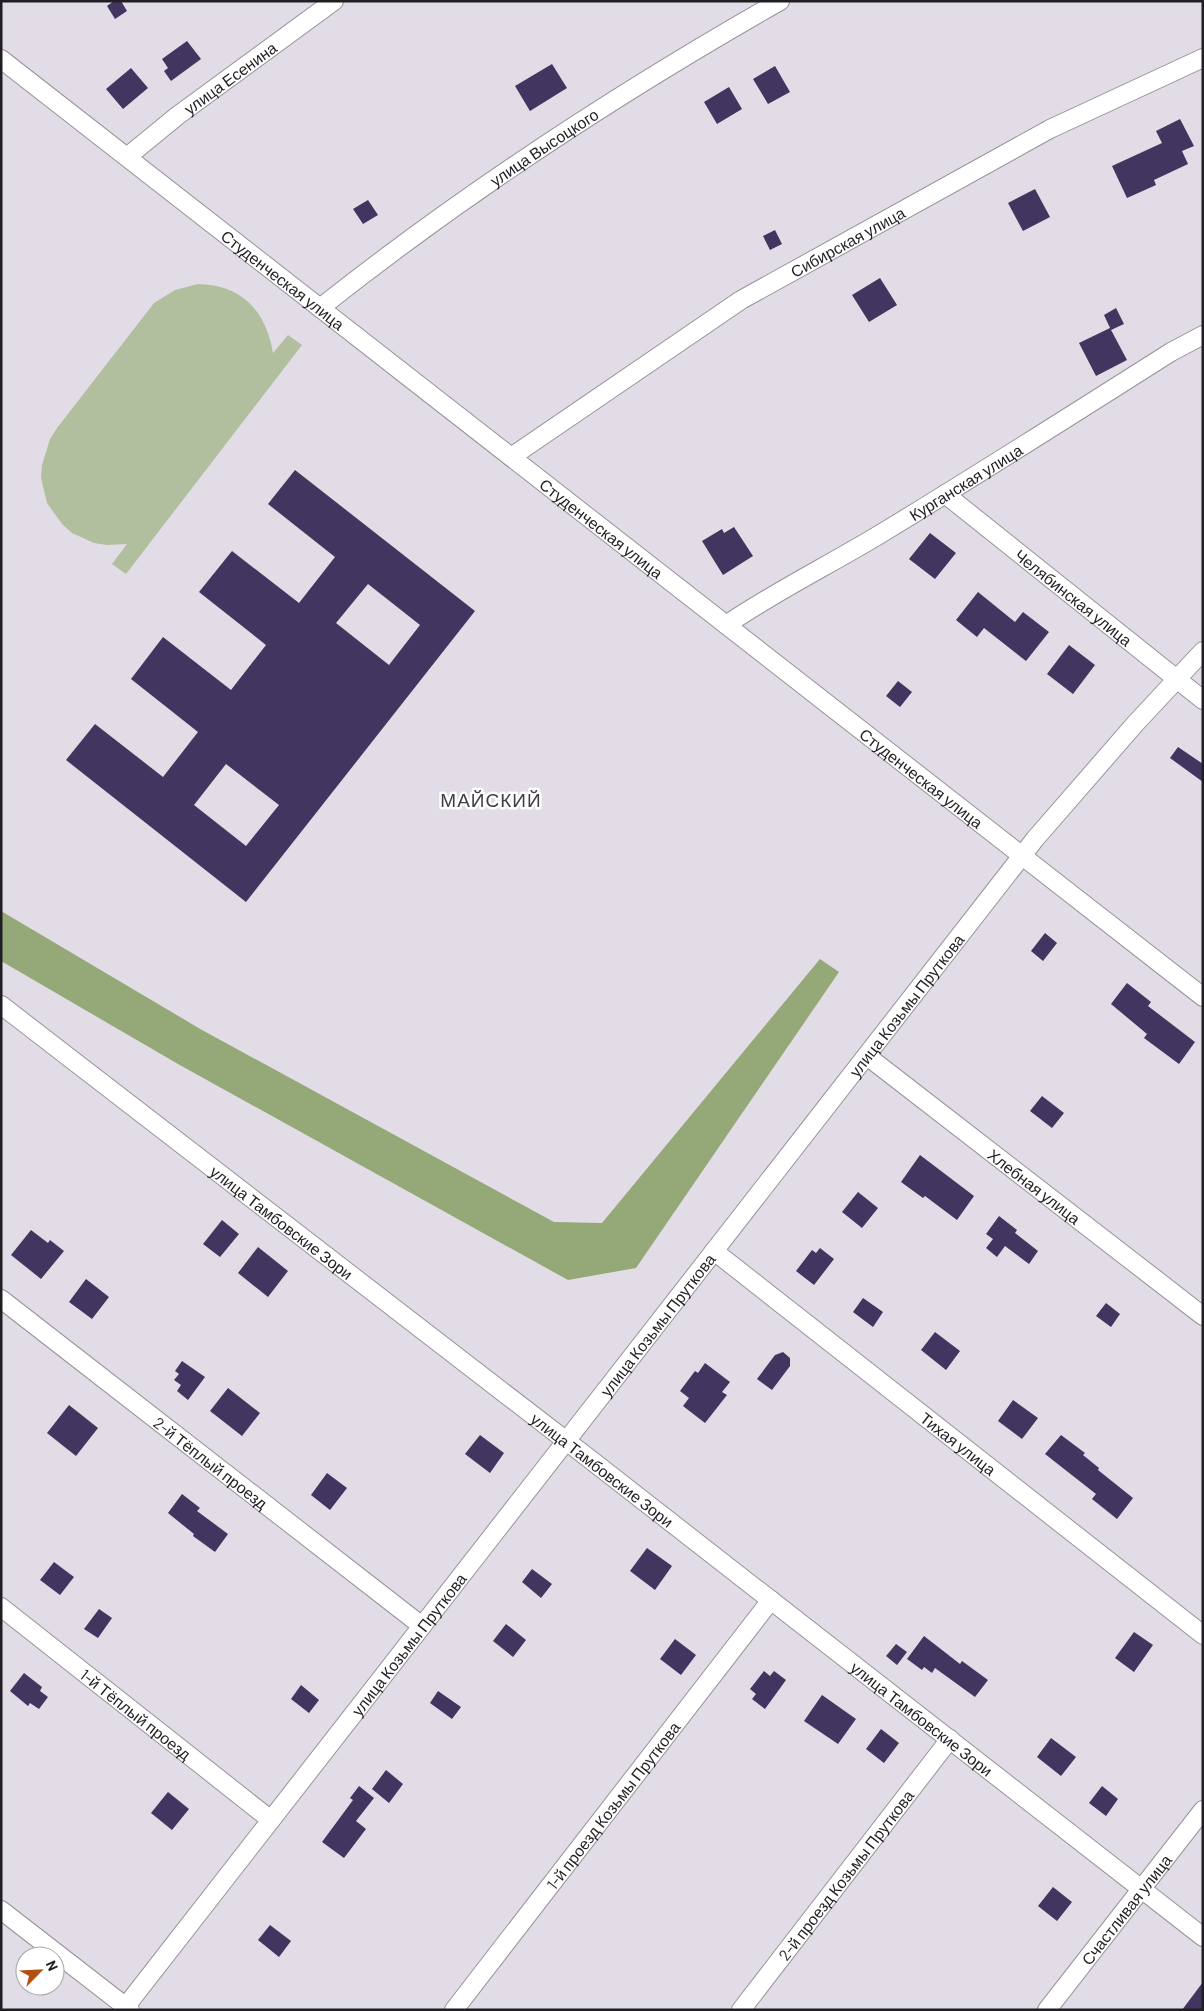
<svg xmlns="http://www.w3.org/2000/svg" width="1204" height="2011" viewBox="0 0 1204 2011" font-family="Barlow,sans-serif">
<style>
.green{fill:#b2bf9f}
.forest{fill:#95a877}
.building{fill:#42355f;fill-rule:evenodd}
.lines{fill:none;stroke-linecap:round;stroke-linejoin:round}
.minor-casing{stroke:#98929c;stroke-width:20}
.minor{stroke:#fff;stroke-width:18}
.labels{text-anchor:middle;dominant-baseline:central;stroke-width:5;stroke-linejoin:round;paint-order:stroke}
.street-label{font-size:16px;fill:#201e22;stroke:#fff}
.quarter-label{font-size:19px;letter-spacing:1px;fill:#403c44;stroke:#fff}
</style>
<rect width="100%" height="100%" fill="#e1dce6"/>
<path class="green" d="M198 284C242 285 266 311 273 353L288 335 302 345 126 574 112 564 127 544 107 545 94 543 72 533 62 524 47 503 41 478 42 465 50 439 57 428 154 303 175 290Z"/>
<path class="forest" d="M1 911 202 1030 554 1222 602 1223 820 959 839 972 636 1268 568 1280 178 1064 1 961Z"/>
<path class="building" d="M114 1H121L127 11 115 19 107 6Z
M187 41 201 59 171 81 164 71 168 68 162 59Z
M552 64 567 88 530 111 515 86Z
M775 66 790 92 768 104 753 79Z
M131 68 148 88 123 109 106 89Z
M729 87 742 109 717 124 704 102Z
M1180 119 1194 146 1182 151 1188 164 1154 180 1156 185 1127 198 1112 166 1162 143 1156 131Z
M1035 189 1050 217 1023 231 1008 203Z
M368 200 378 215 363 224 353 209Z
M775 230 782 244 770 250 763 236Z
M880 278 897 305 869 322 852 295Z
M1116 308 1124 324 1111 330 1104 315Z
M1110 328 1127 360 1096 376 1079 343Z
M295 470 475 611 246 902 66 760 95 724 163 777 198 732 131 679 163 637 231 690 266 645 199 592 232 551 299 603 335 557 268 504ZM368 584 420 625 389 665 336 623ZM226 764 279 805 246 846 194 805Z
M734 527 753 556 723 575 702 541 722 529 724 533Z
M930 533 956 553 935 579 909 559Z
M978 592 1015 622 1023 612 1049 632 1026 661 984 628 977 637 956 620Z
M1069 645 1095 665 1073 694 1047 674Z
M898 681 912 692 900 707 886 696Z
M1178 747 1203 764V782L1170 758Z
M1045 933 1057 943 1043 961 1031 951Z
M1127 983 1151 1002 1148 1006 1195 1042 1179 1064 1144 1038 1147 1034 1111 1004Z
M1042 1096 1064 1113 1052 1128 1030 1111Z
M920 1155 974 1196 957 1220 925 1196 923 1198 901 1182Z
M858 1192 878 1208 862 1228 842 1212Z
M999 1216 1017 1230 1015 1233 1038 1251 1029 1264 1005 1246 997 1257 986 1248 993 1239 986 1234Z
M222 1220 239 1234 220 1257 203 1244Z
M31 1230 48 1243 50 1240 64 1251 41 1279 11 1255Z
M258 1247 288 1271 268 1297 238 1273Z
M820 1248 834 1259 814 1285 796 1271 812 1250 816 1253Z
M86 1279 109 1297 92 1319 69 1302Z
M863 1298 883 1312 873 1327 853 1312Z
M1106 1303 1120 1314 1111 1327 1096 1316Z
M935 1332 960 1351 946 1370 921 1350Z
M783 1352 790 1358V1366L772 1390 757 1379 775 1355Z
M182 1361 205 1377 188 1400 177 1391 181 1385 174 1380 179 1374 175 1371Z
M705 1363 730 1382 722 1392 727 1395 705 1423 683 1406 689 1398 680 1391 695 1371 698 1373Z
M228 1388 260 1413 242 1436 210 1411Z
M1013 1400 1038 1418 1022 1439 998 1421Z
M69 1405 98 1428 76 1456 47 1433Z
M480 1435 504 1453 490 1473 465 1454Z
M1061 1435 1085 1453 1083 1455 1099 1468 1098 1470 1133 1498 1117 1519 1092 1499 1096 1494 1045 1454Z
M327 1473 347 1488 330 1510 311 1495Z
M182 1494 200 1508 197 1511 228 1534 215 1552 193 1536 194 1534 168 1513Z
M647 1548 672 1566 655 1590 630 1571Z
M54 1562 74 1577 60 1595 40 1580Z
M532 1569 552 1584 541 1598 522 1582Z
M99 1609 112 1618 98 1638 84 1629Z
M506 1624 526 1640 513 1657 493 1641Z
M1134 1632 1153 1645 1134 1672 1115 1658Z
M924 1636 960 1664 962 1661 988 1680 975 1697 935 1668 932 1673 924 1667 922 1670 907 1659Z
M675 1639 696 1655 681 1675 660 1659Z
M896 1644 907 1652 897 1665 886 1656Z
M764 1671 770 1676 774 1671 786 1680 765 1709 752 1699 756 1694 750 1689Z
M24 1673 42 1687 40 1691 48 1697 39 1709 30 1703 28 1706 10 1691Z
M301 1685 319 1700 309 1713 291 1699Z
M438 1691 461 1707 452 1719 430 1703Z
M822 1695 856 1719 838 1744 804 1721Z
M881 1729 899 1743 884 1763 866 1749Z
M1051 1738 1076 1757 1061 1776 1037 1757Z
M386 1770 403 1784 389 1803 372 1789Z
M359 1786 374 1798 356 1821 366 1829 344 1858 322 1842 353 1800 350 1798Z
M1102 1786 1118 1799 1106 1816 1089 1803Z
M168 1792 189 1809 172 1830 151 1813Z
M1053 1887 1072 1902 1057 1921 1038 1906Z
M270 1925 291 1941 279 1957 258 1940Z
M1203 1982V2010H1182Z"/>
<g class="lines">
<defs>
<g id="minor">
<path id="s1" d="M1 59 1203 997"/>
<path id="s2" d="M127 157 177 116 334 1"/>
<path id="s3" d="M320 308C465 193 620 92 780 1"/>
<path id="s4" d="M511 457 741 300 1050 129 1203 58"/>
<path id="s5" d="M945 494 1203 700"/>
<path id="s6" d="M726 625C776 591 831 564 882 533 979 474 1075 413 1171 352L1203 335"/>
<path id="s7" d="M1 1005 591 1460 1203 1937"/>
<path id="s8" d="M867 1056 1203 1316"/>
<path id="s9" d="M714 1251 1203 1635"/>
<path id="s10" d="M1 1299 422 1626"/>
<path id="s11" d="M1 1607 271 1820"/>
<path d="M1 1910 130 2010"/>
<path id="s12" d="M123 2010 1035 839 1135 724 1203 651"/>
<path id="s13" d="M454 2010 771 1600"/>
<path id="s14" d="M741 2010 950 1739"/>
<path id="s15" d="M1047 2010 1203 1810"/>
</g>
</defs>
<use href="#minor" class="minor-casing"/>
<use href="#minor" class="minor"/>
</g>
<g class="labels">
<g class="street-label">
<text stroke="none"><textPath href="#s2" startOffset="130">улица Есенина</textPath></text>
<text stroke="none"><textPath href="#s3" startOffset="276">улица Высоцкого</textPath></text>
<text stroke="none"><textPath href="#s4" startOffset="400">Сибирская улица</textPath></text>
<text stroke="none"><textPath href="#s1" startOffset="358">Студенческая улица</textPath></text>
<text stroke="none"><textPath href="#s6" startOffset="279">Курганская улица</textPath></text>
<text stroke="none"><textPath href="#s1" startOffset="762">Студенческая улица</textPath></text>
<text stroke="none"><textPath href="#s5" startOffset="165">Челябинская улица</textPath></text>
<text stroke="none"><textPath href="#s1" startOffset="1168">Студенческая улица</textPath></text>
<text stroke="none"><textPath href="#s12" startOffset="1274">улица Козьмы Пруткова</textPath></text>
<text stroke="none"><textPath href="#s8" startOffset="212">Хлебная улица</textPath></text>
<text stroke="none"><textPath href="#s7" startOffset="355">улица Тамбовские Зори</textPath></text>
<text stroke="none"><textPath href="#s12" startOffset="869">улица Козьмы Пруткова</textPath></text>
<text stroke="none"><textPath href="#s9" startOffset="311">Тихая улица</textPath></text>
<text stroke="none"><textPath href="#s10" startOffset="266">2-й Тёплый проезд</textPath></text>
<text stroke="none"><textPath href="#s7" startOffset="760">улица Тамбовские Зори</textPath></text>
<text stroke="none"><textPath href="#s12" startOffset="464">улица Козьмы Пруткова</textPath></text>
<text stroke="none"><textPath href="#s11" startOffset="172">1-й Тёплый проезд</textPath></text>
<text stroke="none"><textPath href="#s7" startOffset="1165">улица Тамбовские Зори</textPath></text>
<text stroke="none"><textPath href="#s13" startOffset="259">1-й проезд Козьмы Пруткова</textPath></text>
<text stroke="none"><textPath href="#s14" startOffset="171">2-й проезд Козьмы Пруткова</textPath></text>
<text stroke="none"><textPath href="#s15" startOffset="128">Счастливая улица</textPath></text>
</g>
<g class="quarter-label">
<text x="491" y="799">МАЙСКИЙ</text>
</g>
</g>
<rect width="1204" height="2011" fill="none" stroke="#201e22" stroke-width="5"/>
<g transform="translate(40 1971) rotate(66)"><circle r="24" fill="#ffffff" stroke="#a6a5a7"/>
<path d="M0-4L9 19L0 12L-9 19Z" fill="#b25010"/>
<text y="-8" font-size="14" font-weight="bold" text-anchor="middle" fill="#201e22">N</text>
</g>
</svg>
